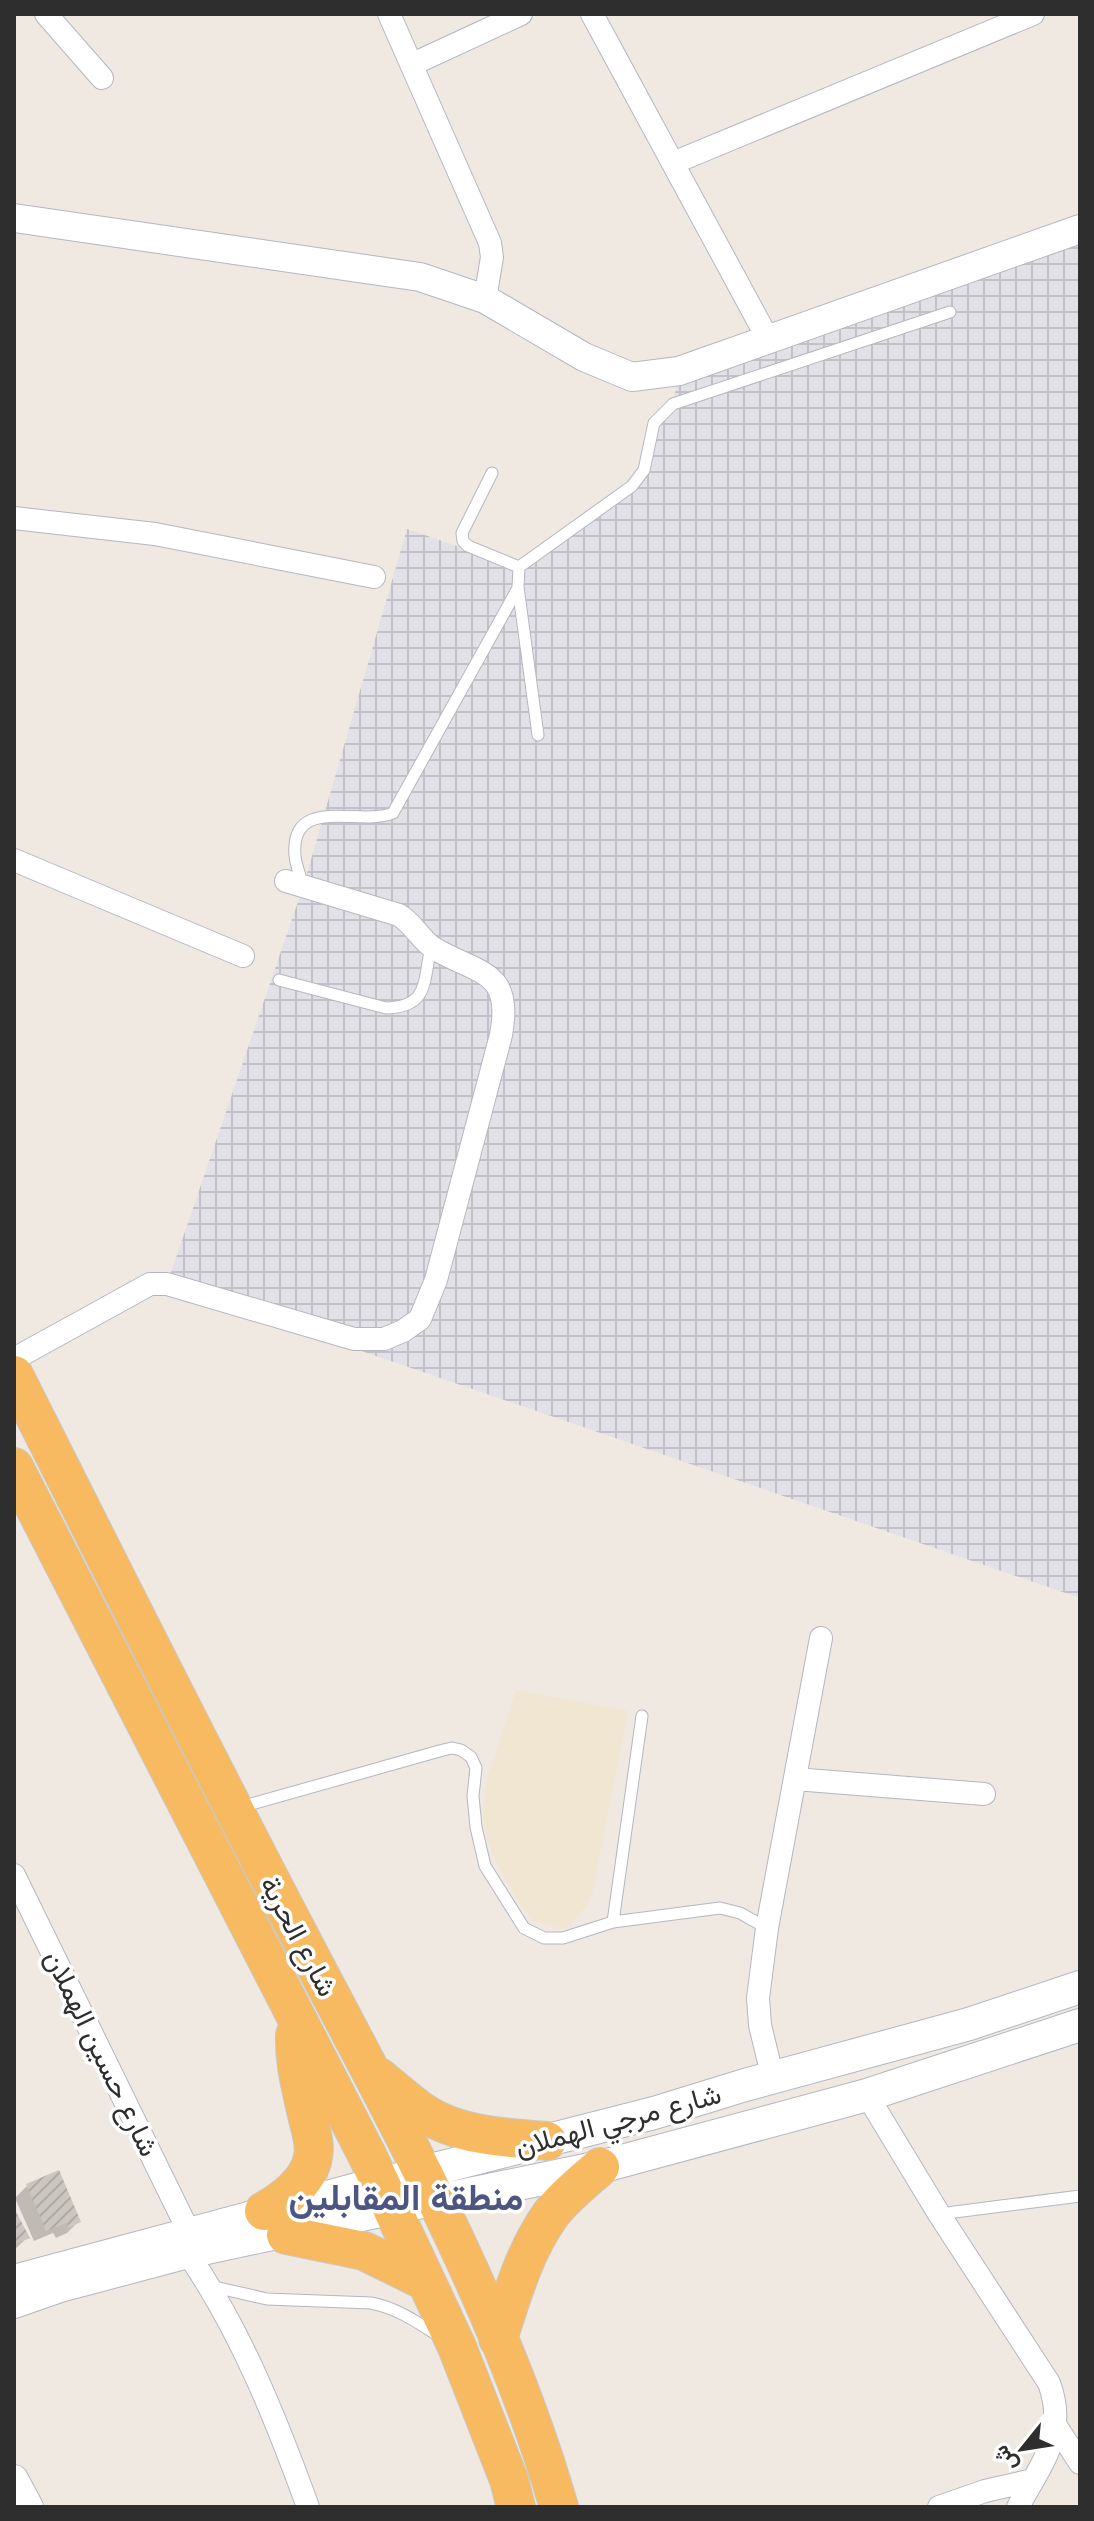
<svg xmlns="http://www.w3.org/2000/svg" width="1094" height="2521" viewBox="0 0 1094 2521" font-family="Montserrat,Vazirmatn,sans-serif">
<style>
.industrial{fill:url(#industrial-grid)}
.education{fill:#f0e6d1}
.shadow{fill:#0003}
.building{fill:url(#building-hatch)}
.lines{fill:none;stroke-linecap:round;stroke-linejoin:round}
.service-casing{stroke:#b4b7c1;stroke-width:13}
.minor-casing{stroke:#b4b7c1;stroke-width:24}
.tertiary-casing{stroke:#b4b7c1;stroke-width:30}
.secondary-casing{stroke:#b4b7c1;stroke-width:34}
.trunk-casing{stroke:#c9c9c9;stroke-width:40}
.service{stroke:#fff;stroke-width:11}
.minor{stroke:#fff;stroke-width:22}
.tertiary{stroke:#fff;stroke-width:28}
.secondary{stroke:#fff;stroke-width:32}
.trunk{stroke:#f8ba60;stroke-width:38}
.labels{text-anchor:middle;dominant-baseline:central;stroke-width:7;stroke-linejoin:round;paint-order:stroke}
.street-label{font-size:28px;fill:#2e2e2e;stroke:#fff}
.district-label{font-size:36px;font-weight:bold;fill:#4d5680;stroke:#fff}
</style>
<defs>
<pattern id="industrial-grid" width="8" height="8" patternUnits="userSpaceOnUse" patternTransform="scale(2)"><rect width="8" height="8" fill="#e3e1e8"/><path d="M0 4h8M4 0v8" fill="none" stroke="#c3c1c7"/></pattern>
<pattern id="building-hatch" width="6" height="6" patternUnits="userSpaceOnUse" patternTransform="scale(2)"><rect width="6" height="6" fill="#cbc7bf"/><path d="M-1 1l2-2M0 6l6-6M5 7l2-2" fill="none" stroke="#afaba4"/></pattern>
</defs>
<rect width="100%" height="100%" fill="#efe9e1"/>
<path class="industrial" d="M1080 229V1598L167 1284 303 887 407 529 519 567 632 486 644 470 654 423 673 404 679 371Z"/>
<path class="education" d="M516 1690 628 1711 592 1895 583 1910 570 1925 561 1929 533 1920 518 1902 496 1861 487 1837 483 1816 486 1783Z"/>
<path class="shadow" d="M27 2186 79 2221 67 2233 56 2238 53 2233 34 2241 15 2198Z
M14 2212 27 2238 14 2250Z"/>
<path class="building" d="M59 2170 81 2222 68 2228 66 2223 46 2231 26 2184Z
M14 2208 30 2238 14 2244Z"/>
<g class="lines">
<defs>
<path id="service" d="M492 473 462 533 463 541 468 546 519 567
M538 735 518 587 519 567 632 486 644 470 654 423 673 404 950 312
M303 887C301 877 296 866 295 856 290 794 359 827 393 813L518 588
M279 980 386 1008C429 1007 423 982 431 947
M241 1807 443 1750 452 1748 461 1750 471 1757 476 1768 473 1796 476 1827 485 1866 524 1928 544 1938H563L613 1922 720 1908 740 1913 767 1928
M613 1922 642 1716
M939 2214 1080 2196
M210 2286 267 2299 371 2303C397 2308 417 2322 439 2336"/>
<path id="minor" d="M46 14 102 78
M389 14 490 243 492 257 485 299
M592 14 768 339
M413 64 521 14
M673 163 1033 14
M14 518 155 534 374 577
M14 860 243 956
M14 1359 150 1284H167L354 1339H384L403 1331 420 1319 436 1280 501 1035C513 970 480 975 435 949 421 941 414 924 399 915L286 881
M795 1779 984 1794
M14 1875 189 2232
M773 2079 760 2025 758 1998 767 1928 821 1638
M867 2095 939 2214 1049 2383C1068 2434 1041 2464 1018 2507
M188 2254C241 2331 276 2419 308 2507
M1056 2426 1080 2463
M939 2507 985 2491 1033 2480"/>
<path id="tertiary" d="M14 218 420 277 485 299 584 357 632 377 679 371 1080 229
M14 2279 379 2181 423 2172
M14 2304 60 2288 188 2254 436 2201
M14 2479 29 2507"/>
<path id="secondary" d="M423 2172 654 2113 745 2085 969 2024 1080 1987
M436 2201 600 2167 867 2095 1080 2025"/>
<path id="trunk" d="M14 1375C108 1562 201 1748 298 1933 395 2119 500 2304 559 2507
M14 1467 368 2157 457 2347 509 2480 516 2507
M379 2077C394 2089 408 2102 424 2113 459 2136 507 2138 547 2141
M264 2211C284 2200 309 2181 313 2157 316 2143 310 2128 307 2115 301 2088 294 2063 295 2035
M286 2235 364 2251 425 2281
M498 2339C512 2296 524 2252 551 2214 565 2196 583 2182 600 2167"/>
</defs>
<use href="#service" class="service-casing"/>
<use href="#minor" class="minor-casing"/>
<use href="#tertiary" class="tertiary-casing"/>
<use href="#secondary" class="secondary-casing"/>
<use href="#trunk" class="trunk-casing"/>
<use href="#service" class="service"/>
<use href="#minor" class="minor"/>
<use href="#tertiary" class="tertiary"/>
<use href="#secondary" class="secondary"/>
<use href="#trunk" class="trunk"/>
</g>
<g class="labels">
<g class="street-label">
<text transform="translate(299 1936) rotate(62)">شارع الحرية</text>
<text transform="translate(102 2053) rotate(64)">شارع حسين الهملان</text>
<text transform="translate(618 2120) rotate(-15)">شارع مرجي الهملان</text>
</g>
<g class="district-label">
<text x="406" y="2197">منطقة المقابلين</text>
</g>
</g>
<rect width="1094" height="2521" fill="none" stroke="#2e2e2e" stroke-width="32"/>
<g transform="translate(1022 2449) rotate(240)" stroke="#ffffff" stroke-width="6" paint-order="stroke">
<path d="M0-6L14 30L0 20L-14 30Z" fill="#2e2e2e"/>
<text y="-12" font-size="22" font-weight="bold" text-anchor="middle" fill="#2e2e2e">ش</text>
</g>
</svg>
